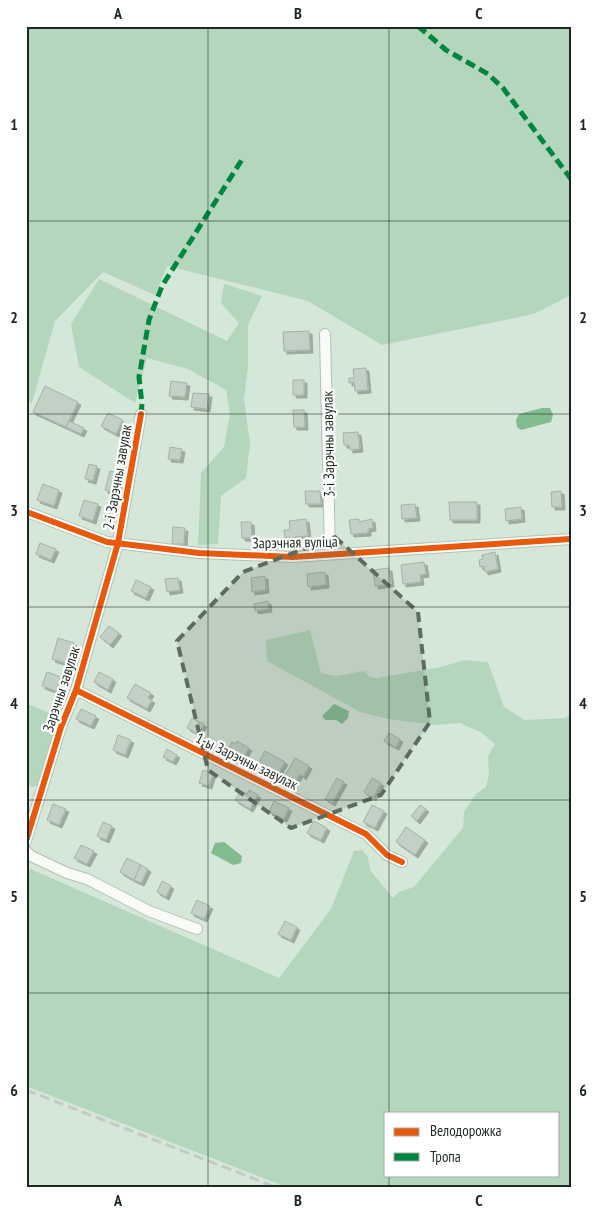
<svg xmlns="http://www.w3.org/2000/svg" width="597" height="1214" viewBox="0 0 597 1214" font-family="'PT Sans Narrow',sans-serif">
<style>
.green{fill:#b4d6bc;fill-rule:evenodd}
.water{fill:#81bb90}
.building{fill:#c2d0c5;stroke:#a4b2a7;filter:url(#shadow)}
.lines{fill:none;stroke-linecap:round;stroke-linejoin:round}
.minor-casing{stroke:#b3c1b6;stroke-width:12}
.minor{stroke:#f9fbf9;stroke-width:10}
.rail{stroke:#c5cac6;stroke-width:3;stroke-dasharray:10 5;stroke-linecap:butt}
.quiet{stroke:#00873e;stroke-width:5;stroke-dasharray:10 5;stroke-linecap:butt}
.cycleway-casing{stroke:#fff;stroke-width:9}
.cycleway{stroke:#e8590c;stroke-width:6}
.marked{fill:#5d6c61;fill-opacity:0.2;stroke:#5d6c61;stroke-width:4;stroke-dasharray:10 6;stroke-linejoin:round}
.grid{fill:none;stroke:#1d2920;stroke-width:1;stroke-opacity:0.55}
.labels{text-anchor:middle;dominant-baseline:central;stroke-width:4.5;stroke-linejoin:round;paint-order:stroke}
.street-label{font-size:15px;fill:#1d2920;stroke:#fff}
.neatline{fill:none;stroke:#1d2920;stroke-width:2}
.grid-label{font-size:16px;text-anchor:middle;font-weight:bold;fill:#1d2920}
</style>
<defs>
<filter id="shadow"><feDropShadow dx="3" dy="3" stdDeviation="0" flood-color="#0004"/></filter>
</defs>
<rect width="100%" height="100%" fill="#d5e7d9"/>
<path class="green" d="M26 26H571V295L534 314 382 345 308 301 167 266 155 295 103 272 55 321 32 403 26 401Z
M99 279 227 341 239 323 221 303 224 284 262 296 248 325V367L244 400 250 443 246 478 221 496 218 544 198 545 201 473 224 447 230 414 226 390 188 369 147 358 135 403 79 367 71 324Z
M310 630 321 673 336 676 364 671 370 677 377 678 441 667 464 660 488 662 504 707 525 720 565 718 571 714V1188H289L26 1086V867L279 978 331 909 354 851 362 850 368 857 370 870 393 898 399 892 414 887 463 828 464 812 476 794 486 787 489 775 488 756 495 744 482 733 460 723 436 725 388 719 360 712 267 661 266 640ZM386 1113H558V1175H386Z
M26 703 58 717 39 784 33 787 26 784Z"/>
<path class="water" d="M542 408H550L553 415 551 422 521 430 517 427 516 420 519 414Z
M334 704 349 711 348 718 342 724 336 720H325L322 716Z
M224 842 242 856 241 863 233 865 211 853 215 843Z"/>
<path class="building" d="M309 331 310 350 284 351 283 332Z
M366 368 368 390 355 391 354 382 349 383V378H354L353 369Z
M293 380H304V395H293Z
M171 381 187 383 185 397 169 396Z
M45 386 78 402 66 427 33 412Z
M193 393 209 394 207 409 191 407Z
M293 410H304L305 427H294Z
M108 413 123 420 116 434 101 426Z
M69 421 84 428 81 434 66 427Z
M358 432 360 449 350 450 349 445H344L343 433Z
M170 447 182 449 180 460 168 459Z
M89 464 97 466 93 481 85 479Z
M110 471 121 474 116 493 105 490Z
M43 484 59 490 54 506 37 500Z
M305 491H320L321 504H306Z
M561 491 562 507H552L551 492Z
M84 500 98 504 93 521 79 516Z
M449 502H477V520H450Z
M415 504 417 518 402 519 401 505Z
M521 507 522 519 506 521 505 509Z
M306 519 308 536 285 538 284 530H290L289 521Z
M359 519V522L372 519 373 528 368 529V533L351 534 349 520Z
M241 522H251L252 538H242Z
M173 527 185 528 184 544H172Z
M40 543 56 549 51 560 36 554Z
M495 552 498 569 485 572 484 566 480 567 479 560 483 559 482 555Z
M424 562 426 574 420 575 421 582 403 584 401 565Z
M389 568 391 584 375 586 373 570Z
M325 572 326 585 308 587 307 574Z
M265 576 266 590 252 592 251 578Z
M178 578 180 590 167 592 165 579Z
M136 580 151 587 146 598 131 591Z
M268 601 269 609 255 611 254 604Z
M109 626 119 633 110 645 100 637Z
M58 638 74 643 68 664 52 659Z
M47 672 61 677 56 691 42 686Z
M99 672 113 679 108 690 94 682Z
M135 684 151 693 148 698 152 700 147 709 127 698Z
M81 709 96 716 91 726 76 719Z
M192 718 204 724 199 734 187 728Z
M389 733 400 739 396 747 384 741Z
M118 735 131 740 125 755 113 750Z
M237 741 249 748 242 760 227 751 232 742 236 744Z
M167 749 177 755 173 762 163 757Z
M265 751 285 762 277 775 258 764Z
M295 758 309 766 303 777 300 774 292 787 282 781Z
M203 770 213 773 209 786 199 783Z
M337 778 344 782 332 803 325 799Z
M372 778 381 783 373 798 364 792Z
M249 790 258 795 250 809 235 800 241 791 247 794Z
M274 801 289 808 284 819 269 812Z
M53 804 66 809 59 825 47 820Z
M372 805 384 811 375 828 363 822Z
M420 805 426 809 417 821 411 816Z
M314 821 327 828 321 840 307 833Z
M103 822 112 826 106 840 97 836Z
M406 827 425 840 415 855 396 842Z
M81 845 94 851 87 864 74 858Z
M127 858 141 865 134 880 120 872Z
M141 865 148 869 141 883 134 880Z
M162 881 171 886 166 897 157 892Z
M197 900 210 906 204 919 191 913Z
M285 921 297 927 291 940 278 934Z"/>
<g class="lines">
<defs>
<path id="minor" d="M325 334 330 554
M27 512 107 542 199 553 293 557 571 539
M76 690 366 834 387 855 402 862
M26 841 61 727 76 690 118 543 141 414
M26 851 31 856 67 873 87 879 149 911 197 929"/>
</defs>
<use href="#minor" class="minor-casing"/>
<use href="#minor" class="minor"/>
<path class="rail" d="M26 1090 278 1188"/>
<path class="quiet" d="M418 26 446 50 488 74 503 88 571 179
M141 414 142 404 139 377 149 320 162 286 243 158"/>
<defs>
<path id="cycleway" d="M27 512 107 542 199 553 293 557 571 539
M76 690 366 834 387 855 402 862
M26 841 61 727 76 690 118 543 141 414"/>
</defs>
<use href="#cycleway" class="cycleway-casing"/>
<use href="#cycleway" class="cycleway"/>
</g>
<path class="marked" d="M335 537 418 612 430 722 381 795 291 828 208 770 177 641 243 572Z"/>
<path class="grid" d="M208 26V1188M389 26V1113M26 221H571M26 414H571M26 607H571M26 800H571M26 993H571M389 1175V1188"/>
<g class="labels">
<g class="street-label">
<text transform="translate(328 444) rotate(-91)">3-і Зарэчны завулак</text>
<text transform="translate(117 477) rotate(-80)">2-і Зарэчны завулак</text>
<text transform="translate(295 542) rotate(-1)">Зарэчная вуліца</text>
<text transform="translate(61 689) rotate(-72)">Зарэчны завулак</text>
<text transform="translate(247 761) rotate(26)">1-ы Зарэчны завулак</text>
</g>
</g>
<rect width="597" height="1214" fill="none" stroke="#ffffff" stroke-width="55"/>
<rect x="384" y="1112" width="175" height="65" fill="#ffffff" stroke="#a5a9a6"/>
<rect x="394" y="1128" width="25" height="8" fill="#e8590c" stroke="#a5a9a6"/>
<text x="430" y="1136" font-size="15" fill="#1d2920">Велодорожка</text>
<rect x="394" y="1153" width="25" height="8" fill="#00873e" stroke="#a5a9a6"/>
<text x="430" y="1162" font-size="15" fill="#1d2920">Тропа</text>
<rect x="28" y="28" width="542" height="1158" class="neatline"/>
<g class="grid-label">
<text x="118" y="19">A</text>
<text x="298" y="19">B</text>
<text x="479" y="19">C</text>
<text x="14" y="130">1</text>
<text x="583" y="130">1</text>
<text x="14" y="323">2</text>
<text x="583" y="323">2</text>
<text x="14" y="516">3</text>
<text x="583" y="516">3</text>
<text x="14" y="709">4</text>
<text x="583" y="709">4</text>
<text x="14" y="902">5</text>
<text x="583" y="902">5</text>
<text x="14" y="1096">6</text>
<text x="583" y="1096">6</text>
<text x="118" y="1206">A</text>
<text x="298" y="1206">B</text>
<text x="479" y="1206">C</text>
</g>
</svg>
